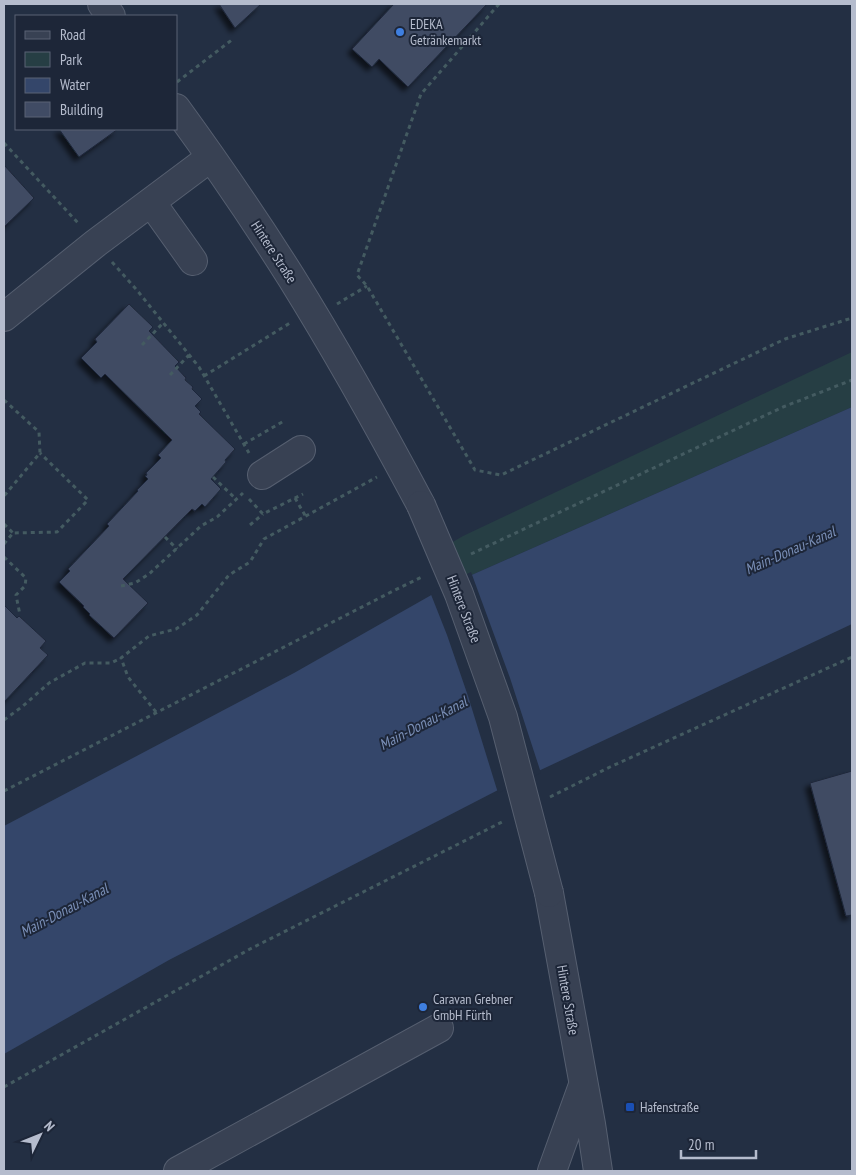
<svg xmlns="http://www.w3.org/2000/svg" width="856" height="1175" viewBox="0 0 856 1175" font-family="'PT Sans Narrow',sans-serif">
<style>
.green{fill:#263e44}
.water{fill:#34466a}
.pier{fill:#232f43}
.building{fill:#404b64;stroke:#1f283a;filter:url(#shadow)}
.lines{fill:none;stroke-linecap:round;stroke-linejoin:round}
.minor-casing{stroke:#565f70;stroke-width:30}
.path{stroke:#445b61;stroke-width:3;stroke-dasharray:4 4;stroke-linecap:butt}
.minor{stroke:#384153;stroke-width:28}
.minor-bridge-casing{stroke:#565f70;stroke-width:30;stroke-linecap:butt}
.minor-bridge{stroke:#384153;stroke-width:28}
.shop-dot{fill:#3f7fe0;stroke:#1d2638;stroke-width:2}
.transit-dot{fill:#1a4fb4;stroke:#1d2638;stroke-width:2}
.labels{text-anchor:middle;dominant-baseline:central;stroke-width:4;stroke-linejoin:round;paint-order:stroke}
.poi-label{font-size:14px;fill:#b5bccd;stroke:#1d2638;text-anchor:start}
.street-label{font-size:14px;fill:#b5bccd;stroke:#1d2638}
.water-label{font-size:15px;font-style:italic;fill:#7a8fb7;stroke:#1d2638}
</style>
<defs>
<filter id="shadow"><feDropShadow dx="-4.5" dy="4.5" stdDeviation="2.5" flood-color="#0009"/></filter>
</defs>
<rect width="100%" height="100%" fill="#232f43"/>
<path class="green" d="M852 352V407L449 585 437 551 463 536Z"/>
<path class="water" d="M852 407V624L500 789 169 960 4 1054V826L294 673 449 585Z"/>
<path class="pier" d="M471 572 510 678 541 773 498 793 468 696 447 635 430 592 448 583Z"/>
<path class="building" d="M219 4H261L235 28Z
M394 4H487L408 87 379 59 372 67 352 49Z
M59 129H118L79 157Z
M4 165 34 198 4 227Z
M129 304 153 327 149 331 179 362 175 366 186 378 185 380 193 387 192 389 202 399 195 406 201 412 199 414 235 449 225 460 226 462 211 479 221 489 205 507 202 504 195 511 192 509 123 579 148 603 114 638 89 615 90 614 83 607 84 606 59 582 70 571 68 569 109 526 107 524 138 491 137 490 148 479 145 476 147 475 146 473 161 458 158 455 172 440 105 374 101 378 81 358 97 342 95 339Z
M4 605 17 618 19 616 46 641 40 648 48 655 4 702Z
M852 771V915L846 916 810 783Z"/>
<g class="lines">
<defs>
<path id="minor" d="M102 4 111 16
M176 108C216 163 255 220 291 277 337 351 380 428 421 505
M151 202 186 251 193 261
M4 317 96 243 211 157
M262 475 301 450
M549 893 591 1124 598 1171
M178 1171 439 1028
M552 1171 583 1085"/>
</defs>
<use href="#minor" class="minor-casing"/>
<path class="path" d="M499 4 421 94 357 275 367 286 475 470 501 475 785 339 852 318
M177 82 233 39
M4 143 78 223
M112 262 136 289 199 367 249 453
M337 304 367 286
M142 345 163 323
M170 375 189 355
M204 376 290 323
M4 400 39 432 40 453 4 496
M244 444 284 421
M213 477 237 500
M295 498 306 517
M249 499 263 514 303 494
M4 524 13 533
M250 525 263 514
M165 537 177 549
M4 544 13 533 57 532 88 500 40 453
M471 554 783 407 852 380
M4 557 26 578 25 586 16 595 20 615
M121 586 135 583 149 574 201 526 217 517 243 493
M156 712 128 677 121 658 149 636 176 629 197 615 229 575 250 562 264 539 377 477
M4 720 23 706 49 683 85 663H111L121 658
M4 791 395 590 424 576
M550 797 610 767 852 657
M4 1087 250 949 504 821"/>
<use href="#minor" class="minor"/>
<defs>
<path id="minor-bridge" d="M421 505 459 594 503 717 549 893"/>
</defs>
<use href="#minor-bridge" class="minor-bridge-casing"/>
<use href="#minor-bridge" class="minor-bridge"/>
</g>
<g class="shop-dot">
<circle cx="400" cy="32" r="5"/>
<circle cx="423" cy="1007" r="5"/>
</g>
<rect class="transit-dot" x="625" y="1102" width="10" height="10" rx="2.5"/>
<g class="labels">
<g class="poi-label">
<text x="410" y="24">EDEKA<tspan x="410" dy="16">Getränkemarkt</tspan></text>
<text x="433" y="999">Caravan Grebner<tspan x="433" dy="16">GmbH Fürth</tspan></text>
<text x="640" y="1107">Hafenstraße</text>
</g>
<g class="street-label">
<text transform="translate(274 252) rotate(57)">Hintere Straße</text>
<text transform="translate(464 609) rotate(69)">Hintere Straße</text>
<text transform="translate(568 1000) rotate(80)">Hintere Straße</text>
</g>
<g class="water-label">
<text transform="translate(790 550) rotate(-24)">Main-Donau-Kanal</text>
<text transform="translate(423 723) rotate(-28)">Main-Donau-Kanal</text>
<text transform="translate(64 910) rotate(-28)">Main-Donau-Kanal</text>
</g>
</g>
<rect width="856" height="1175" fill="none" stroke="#b5bccd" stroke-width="10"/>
<rect x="15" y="15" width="162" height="115" fill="#1d2638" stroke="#5a6274"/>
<rect x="25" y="31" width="25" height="8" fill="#384153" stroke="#5a6274"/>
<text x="60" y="40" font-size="15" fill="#b5bccd">Road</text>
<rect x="25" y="52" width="25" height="15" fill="#263e44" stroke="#5a6274"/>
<text x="60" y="65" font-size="15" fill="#b5bccd">Park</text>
<rect x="25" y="78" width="25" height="15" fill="#34466a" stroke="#5a6274"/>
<text x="60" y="90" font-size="15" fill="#b5bccd">Water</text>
<rect x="25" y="102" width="25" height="15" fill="#404b64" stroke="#5a6274"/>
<text x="60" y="115" font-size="15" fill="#b5bccd">Building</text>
<g transform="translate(40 1135) rotate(47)" stroke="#1d2638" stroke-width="4" paint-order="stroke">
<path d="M0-4L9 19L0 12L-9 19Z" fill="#b5bccd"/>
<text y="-8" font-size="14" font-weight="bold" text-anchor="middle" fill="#b5bccd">N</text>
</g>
<path d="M681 1150v8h75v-8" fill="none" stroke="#b5bccd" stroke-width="2.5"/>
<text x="688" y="1150" font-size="15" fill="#b5bccd" stroke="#1d2638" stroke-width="4" paint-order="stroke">20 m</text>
</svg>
